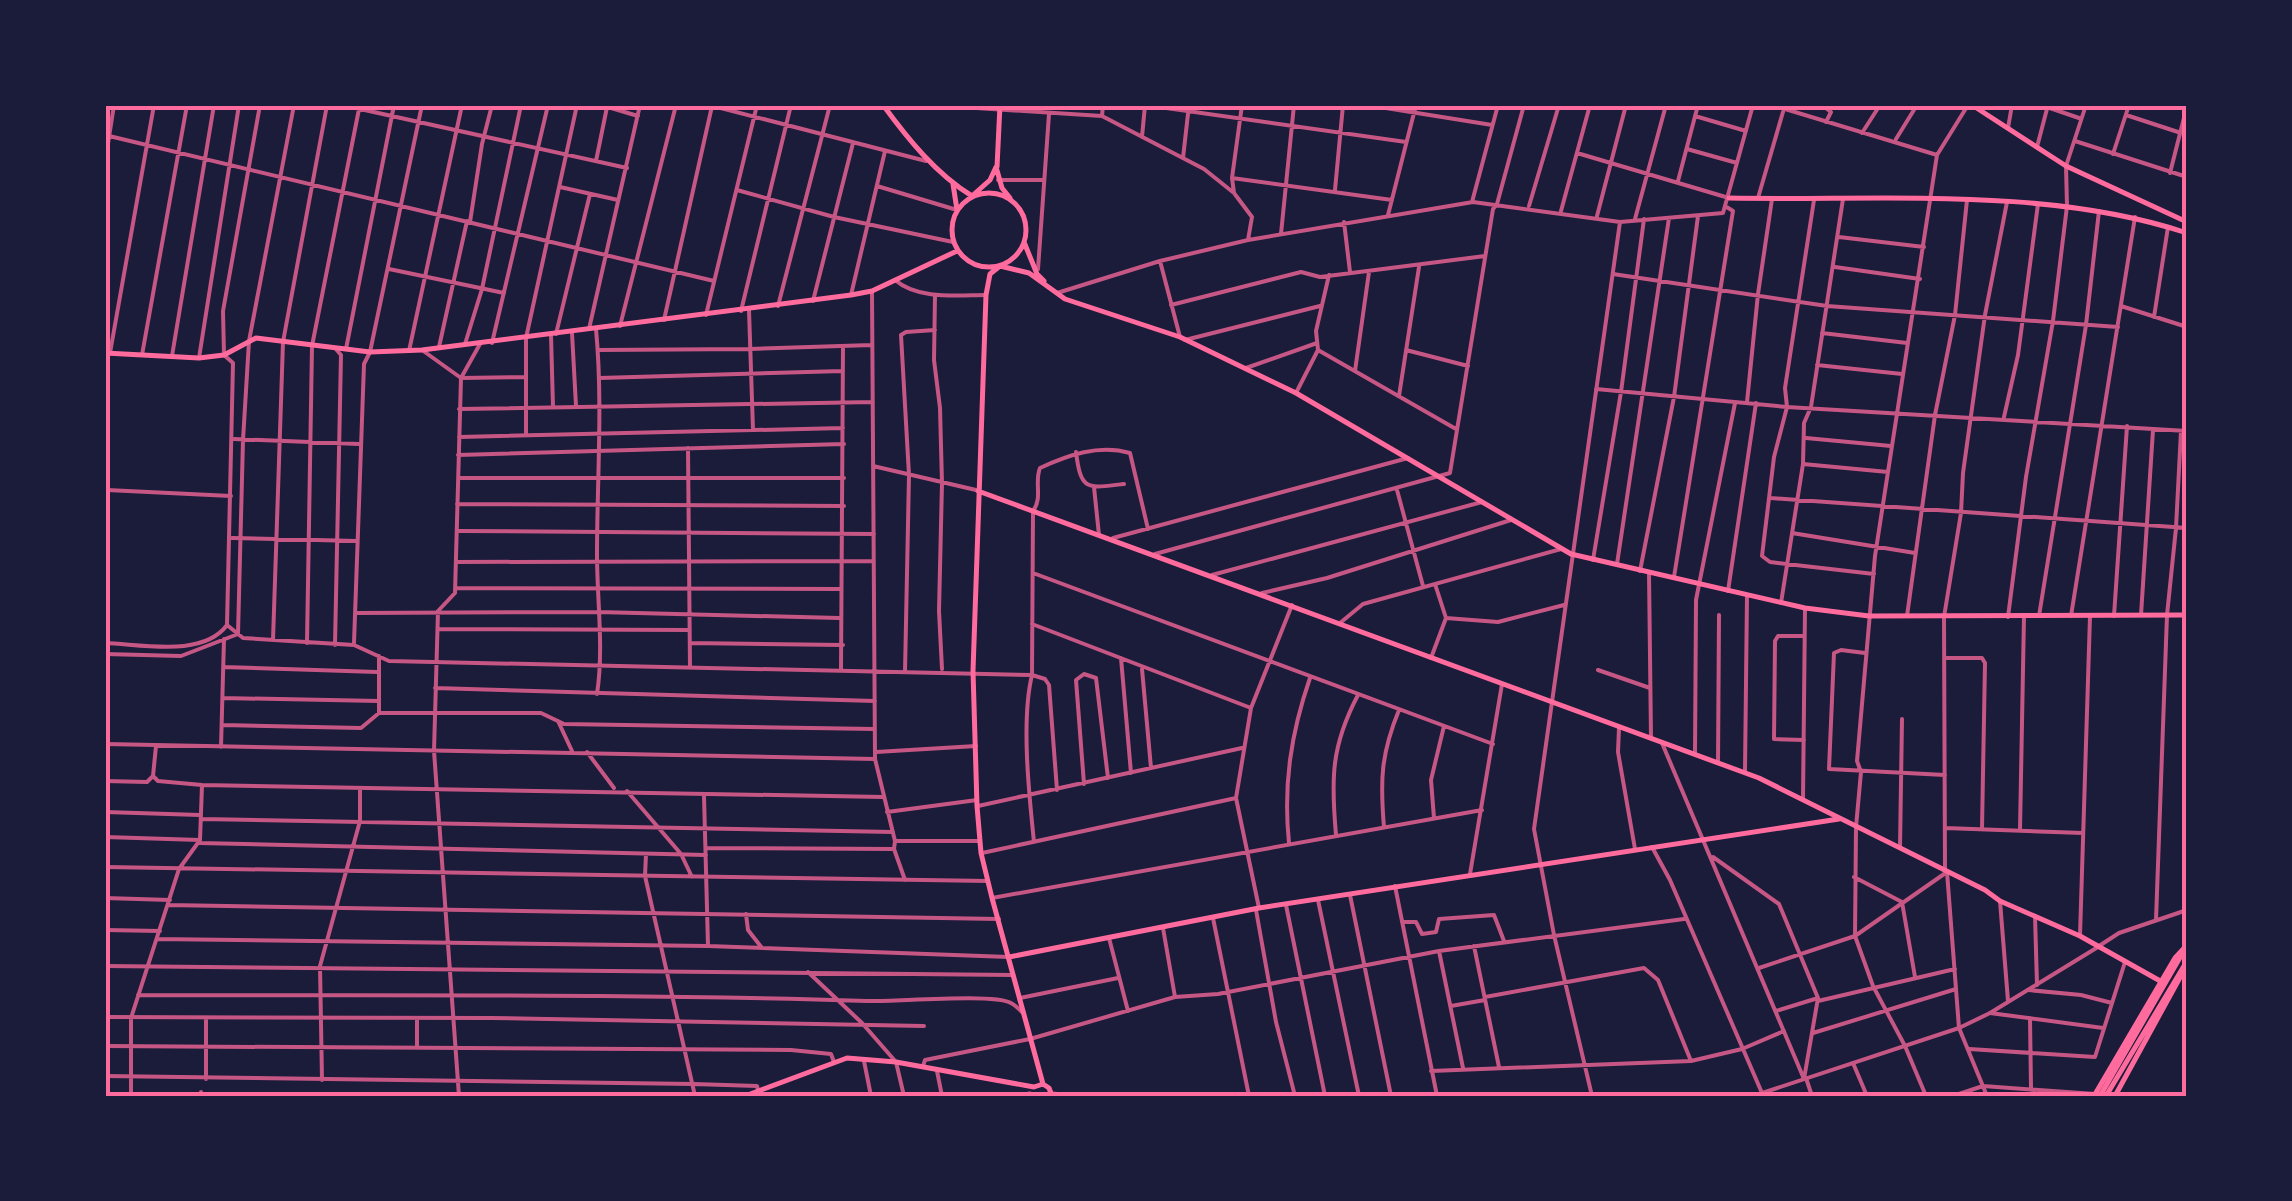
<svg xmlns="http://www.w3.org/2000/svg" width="2292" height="1201" viewBox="0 0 2292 1201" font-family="'Fira Sans',sans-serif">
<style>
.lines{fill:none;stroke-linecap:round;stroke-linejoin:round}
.minor{stroke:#c65784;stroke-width:4}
.tertiary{stroke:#c65784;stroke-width:4}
.secondary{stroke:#ff6b9d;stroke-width:5}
.primary{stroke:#ff6b9d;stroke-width:5}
.neatline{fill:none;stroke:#ff6b9d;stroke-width:4}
</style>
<rect width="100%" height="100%" fill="#1b1b3a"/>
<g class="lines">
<path class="minor" d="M342 105 627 168
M601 105 638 116
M709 105 926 161
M930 105 1102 116 1204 169 1234 193 1252 217 1248 240
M1367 105 1492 125
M1772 105 1937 155
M2041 105 2079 118
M2126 115 2178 132
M1102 116 1103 105
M1695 116 1746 131
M1826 122 1831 112 1827 109 1829 105
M2008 128 2012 105
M1862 133 1880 105
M105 135 714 281
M1142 137 1145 105 1406 142
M1896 139 1917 105
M2075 141 2187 177
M2037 147 2048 105
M1687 149 1737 163
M1577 153 1729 198
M2113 154 2129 105
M1183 158 1189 105
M596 161 607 107
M105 163 114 105
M2170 173 2187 106
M1232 178 1392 200
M998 180H1043
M1678 181 1698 105
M877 186 957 210
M560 187 618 200
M737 190 834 217 953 242
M1335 190 1343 105
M1234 193 1232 178 1242 105
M1758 198 1785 105
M1814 200 1785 388 1787 407 1774 457 1762 556 1770 562 1874 574
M1472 202 1498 105
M1529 206 1559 105
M1561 211 1590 105
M1388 215 1416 105
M1597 216 1626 105
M1635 219 1666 105
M470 222 482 144 492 105
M1344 222 1350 272
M1281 234 1294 105
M1839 237 1924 247
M1160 261 1180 337
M1835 267 1920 279
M389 269 504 293
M1038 269 1049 114
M1613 274 1827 306 2118 327
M895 280C918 300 958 295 986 295
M872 291 875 759 895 841 894 849 905 880
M1057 293 1160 261 1248 240 1473 202 1620 222 1723 213 1753 105
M851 295 885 151
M935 295 934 360 940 408 942 483 939 611 942 669
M813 301 853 143
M1171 305 1301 272 1320 277 1485 256
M778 306 830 105
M2121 306 2187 327
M749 310 753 430
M741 311 791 105
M706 315 757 105
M2154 317 2168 227
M664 320 712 106
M620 326 676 105
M589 329 640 105
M596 329C603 403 597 480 597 554 597 601 604 648 597 694
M572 333 576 406
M1822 333 1907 343
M556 334 590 194
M551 335 553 407
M1185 340 1320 306
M492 343 548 105
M465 344 482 289 521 105
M439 347 467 221
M346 349 394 105
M422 350 461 378 526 377
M598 350 750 349 872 345
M1318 350 1456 429
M1406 350 1468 366
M409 351 462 105
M110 353 154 105
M142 355 187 105
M172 356 214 105
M199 358 239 105
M1817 365 1902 374
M1246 368 1317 343
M1355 371 1369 272
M599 378 843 371
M1596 389 1787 407 2187 431
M1296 393 1318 350 1316 331 1329 275
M1399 396 1419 267
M1747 402 1758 294 1772 199
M459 409 873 402
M2004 417 2018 355 2038 204
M526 435V338L577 105
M459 437 843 428
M1806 438 1891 446
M234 439 359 444
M688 448 690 668
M1076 452C1081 492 1087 488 1124 484
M458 455 844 444
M1803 464 1888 472
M873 466 976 490
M459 478H844
M1094 487 1099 535
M107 490 231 496
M1397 490 1423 586
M1771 498 2187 528
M457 504 844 506
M459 531 874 534
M1792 533 1915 553
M232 538 357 541
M1113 538 1408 458
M1155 554 1450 473 1493 209 1497 204 1524 105
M1593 560 1621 392 1644 219
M456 562 874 561
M1617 564 1669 218
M1640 571 1674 397 1698 216
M1033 573 1493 744
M1649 573 1651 738
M1212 575 1482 502
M1674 577 1733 211 1725 206
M455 588 840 589
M1728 591 1756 403
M1262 593 1327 578 1511 520
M1781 603 1803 464 1804 423 1811 407 1843 199
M355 613 598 612 839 618
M2141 615 2153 430
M1907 616 1935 415 1955 315 1967 200
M2039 616 2086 325 2099 211
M2071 616 2135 217
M2114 616 2127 426
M2008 617 2026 477 2053 321 2067 206 2066 166 2086 105
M1446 618 1498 622 1564 605
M1340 623 1363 604 1561 549
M1032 624 1251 708
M227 625 243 638 354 645 389 661 1032 675 1045 679 1049 685 1057 790
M439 629 689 630
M1803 636H1778L1775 641 1774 739 1804 740
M273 640 283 342 327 105
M105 643C141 644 203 658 227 625L233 363 224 355 223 311 260 105
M307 643 312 346 359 109
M354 643 364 364 370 352 422 105
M690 643 843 645
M335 645 341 355 335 348
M1865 653 1841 650 1834 653 1829 769 1945 775
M105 654 181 656 238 634 243 440 249 341 294 105
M1121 658 1131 773
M1431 658 1446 618 1435 584
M1944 658H1982L1985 663 1982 829
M223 667 377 672
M1142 669 1151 768
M841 670 843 346
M1598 670 1650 688
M905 672 909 475 901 335 906 332 935 330
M435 688 875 701
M223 698 379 701
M379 713V656
M558 721 572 751
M222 725 361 728 379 713H541L564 724 875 729
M1619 728 1618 752 1635 849
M1662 743 1804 1079
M105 744 875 759
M221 747 224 639
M587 752 614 788
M876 752 976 746
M1695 754 1696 600 1735 403
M1718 763 1719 615
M1745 771 1747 595
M153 776 156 746
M105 781 147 782 153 776 158 781 202 785 883 797
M1084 784 1076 680 1084 674 1096 678 1108 778
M627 791 681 854 692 877
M704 796 708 946
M1803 799 1805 608
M978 806 1242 748
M105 812 200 815
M887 812 977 800
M1434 818 1431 780 1444 726
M202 819 893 832
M1384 827C1380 780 1381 754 1399 710
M1945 828 2083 833
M2020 830 2024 616
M1336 835C1331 779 1331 746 1358 695
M105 837 200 840
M895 841H980
M1034 842C1029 794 1021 720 1032 675L1033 511C1043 498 1034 482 1040 468 1068 455 1099 444 1130 453L1148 529
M199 843 706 855
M1289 843C1283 785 1291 733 1310 678
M1652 847 1670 880 1762 1093
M706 848 894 849
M1900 848 1902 719
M982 853 1236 798
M646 854 645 876 695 1096
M1713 857 1779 904 1818 998 1804 1079
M105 867 988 881
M1945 871 1944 617 1961 513 1963 473 1985 315 2007 202
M1470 874 1502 684
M1854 877 1902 902 1915 977
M1395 886 1437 1096
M1350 895 1391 1096
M105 898 170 900
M992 898 1482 810
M1318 900 1359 1096
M2000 901 2008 1001
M168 905 999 919
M1286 905 1325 1096
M1259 908 1236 798 1251 708 1292 605
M1256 910 1276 1022 1295 1096
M746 914 748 930 762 948
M2035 916 2037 985
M1213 918 1249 1096
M2156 920 2167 615 2176 528 2181 431
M1402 922H1416L1422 934 1436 932 1439 919 1494 915 1504 941
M1163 928 1175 997
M105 930 160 931
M2080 936 2090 616
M1109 938 1128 1011
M157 939 708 946 1009 957
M1474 946 1499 1067
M2099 946 2119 933 2187 910
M1439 951 1463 1068
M105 966 1013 975
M1759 968 1855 936 1947 872 1959 1028 1987 1096
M808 972 862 1023 896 1062 904 1096
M2028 990 2081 995 2112 1003
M138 995C381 996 625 993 867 1001 894 1002 993 993 1011 1003 1015 1005 1019 1009 1022 1012
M1485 997 1644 968 1658 980 1691 1061
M1020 998 1118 978
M1818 1001 1955 969
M1451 1006 1485 1000
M1776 1011 1818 998
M1990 1013 2103 1028
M105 1017 491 1018 924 1026
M2030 1018 2031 1088 2035 1096
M417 1019V1047
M1813 1033 1956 989
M105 1046 791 1050 831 1054 834 1062
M1969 1049 2095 1057 2125 962
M864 1061 871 1096
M1853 1063 1867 1096
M923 1066 925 1060 1030 1039 1175 997 1218 994 1439 951 1684 919
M937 1071 942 1096
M1431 1071 1691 1061 1742 1049 1784 1031
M105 1076 694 1084 757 1086 758 1090
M1806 1078 1812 1096
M206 1079V1018
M322 1080 320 966 360 821V788
M131 1096V1018L179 869 200 840 202 785
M201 1096V1092
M459 1096 434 751 438 611 455 593 461 378 480 344
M1592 1096 1554 935 1534 829 1620 222
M1926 1096 1905 1046 1873 986 1855 936 1856 827 1861 772 1857 761 1875 556 1937 155 1968 105
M1953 1096 1983 1086 2095 1094"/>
<path class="tertiary" d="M1753 1096 1959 1028 1990 1013 2098 947"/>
<path class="secondary" d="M883 105C908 139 936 174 972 196L990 180 996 167 1002 188 1010 198
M1972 105 2066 166 2187 222
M997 167 1000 105
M953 184 957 210
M952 230a37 37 0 1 1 74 0a37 37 0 1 1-74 0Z
M1729 198C1877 201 2046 186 2187 233
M1024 242 1037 274 1044 281
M105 353 199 358 224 355 256 338 370 352 422 350 851 295 872 291 957 251
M978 491 1759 778 1985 890 2000 901 2080 936 2162 982
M1009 957 1259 908 1839 819
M1043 1084 992 898 981 853 977 806 973 671 986 295 990 274 1000 266 1029 273 1065 299 1180 337 1296 393 1571 554 1805 608 1869 616 2187 615
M1052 1094 1074 1096
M745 1096 847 1058 896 1062 1034 1087 1043 1084 1049 1088 1052 1096
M1017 1096 1030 1094"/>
<path class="primary" d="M2094 1096 2175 958 2187 945
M2100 1096 2182 954
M2106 1096 2187 961
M2115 1096 2183 972"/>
</g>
<rect width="2292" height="1201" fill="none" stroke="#1b1b3a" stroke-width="215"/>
<rect x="108" y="108" width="2076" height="986" class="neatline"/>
</svg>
